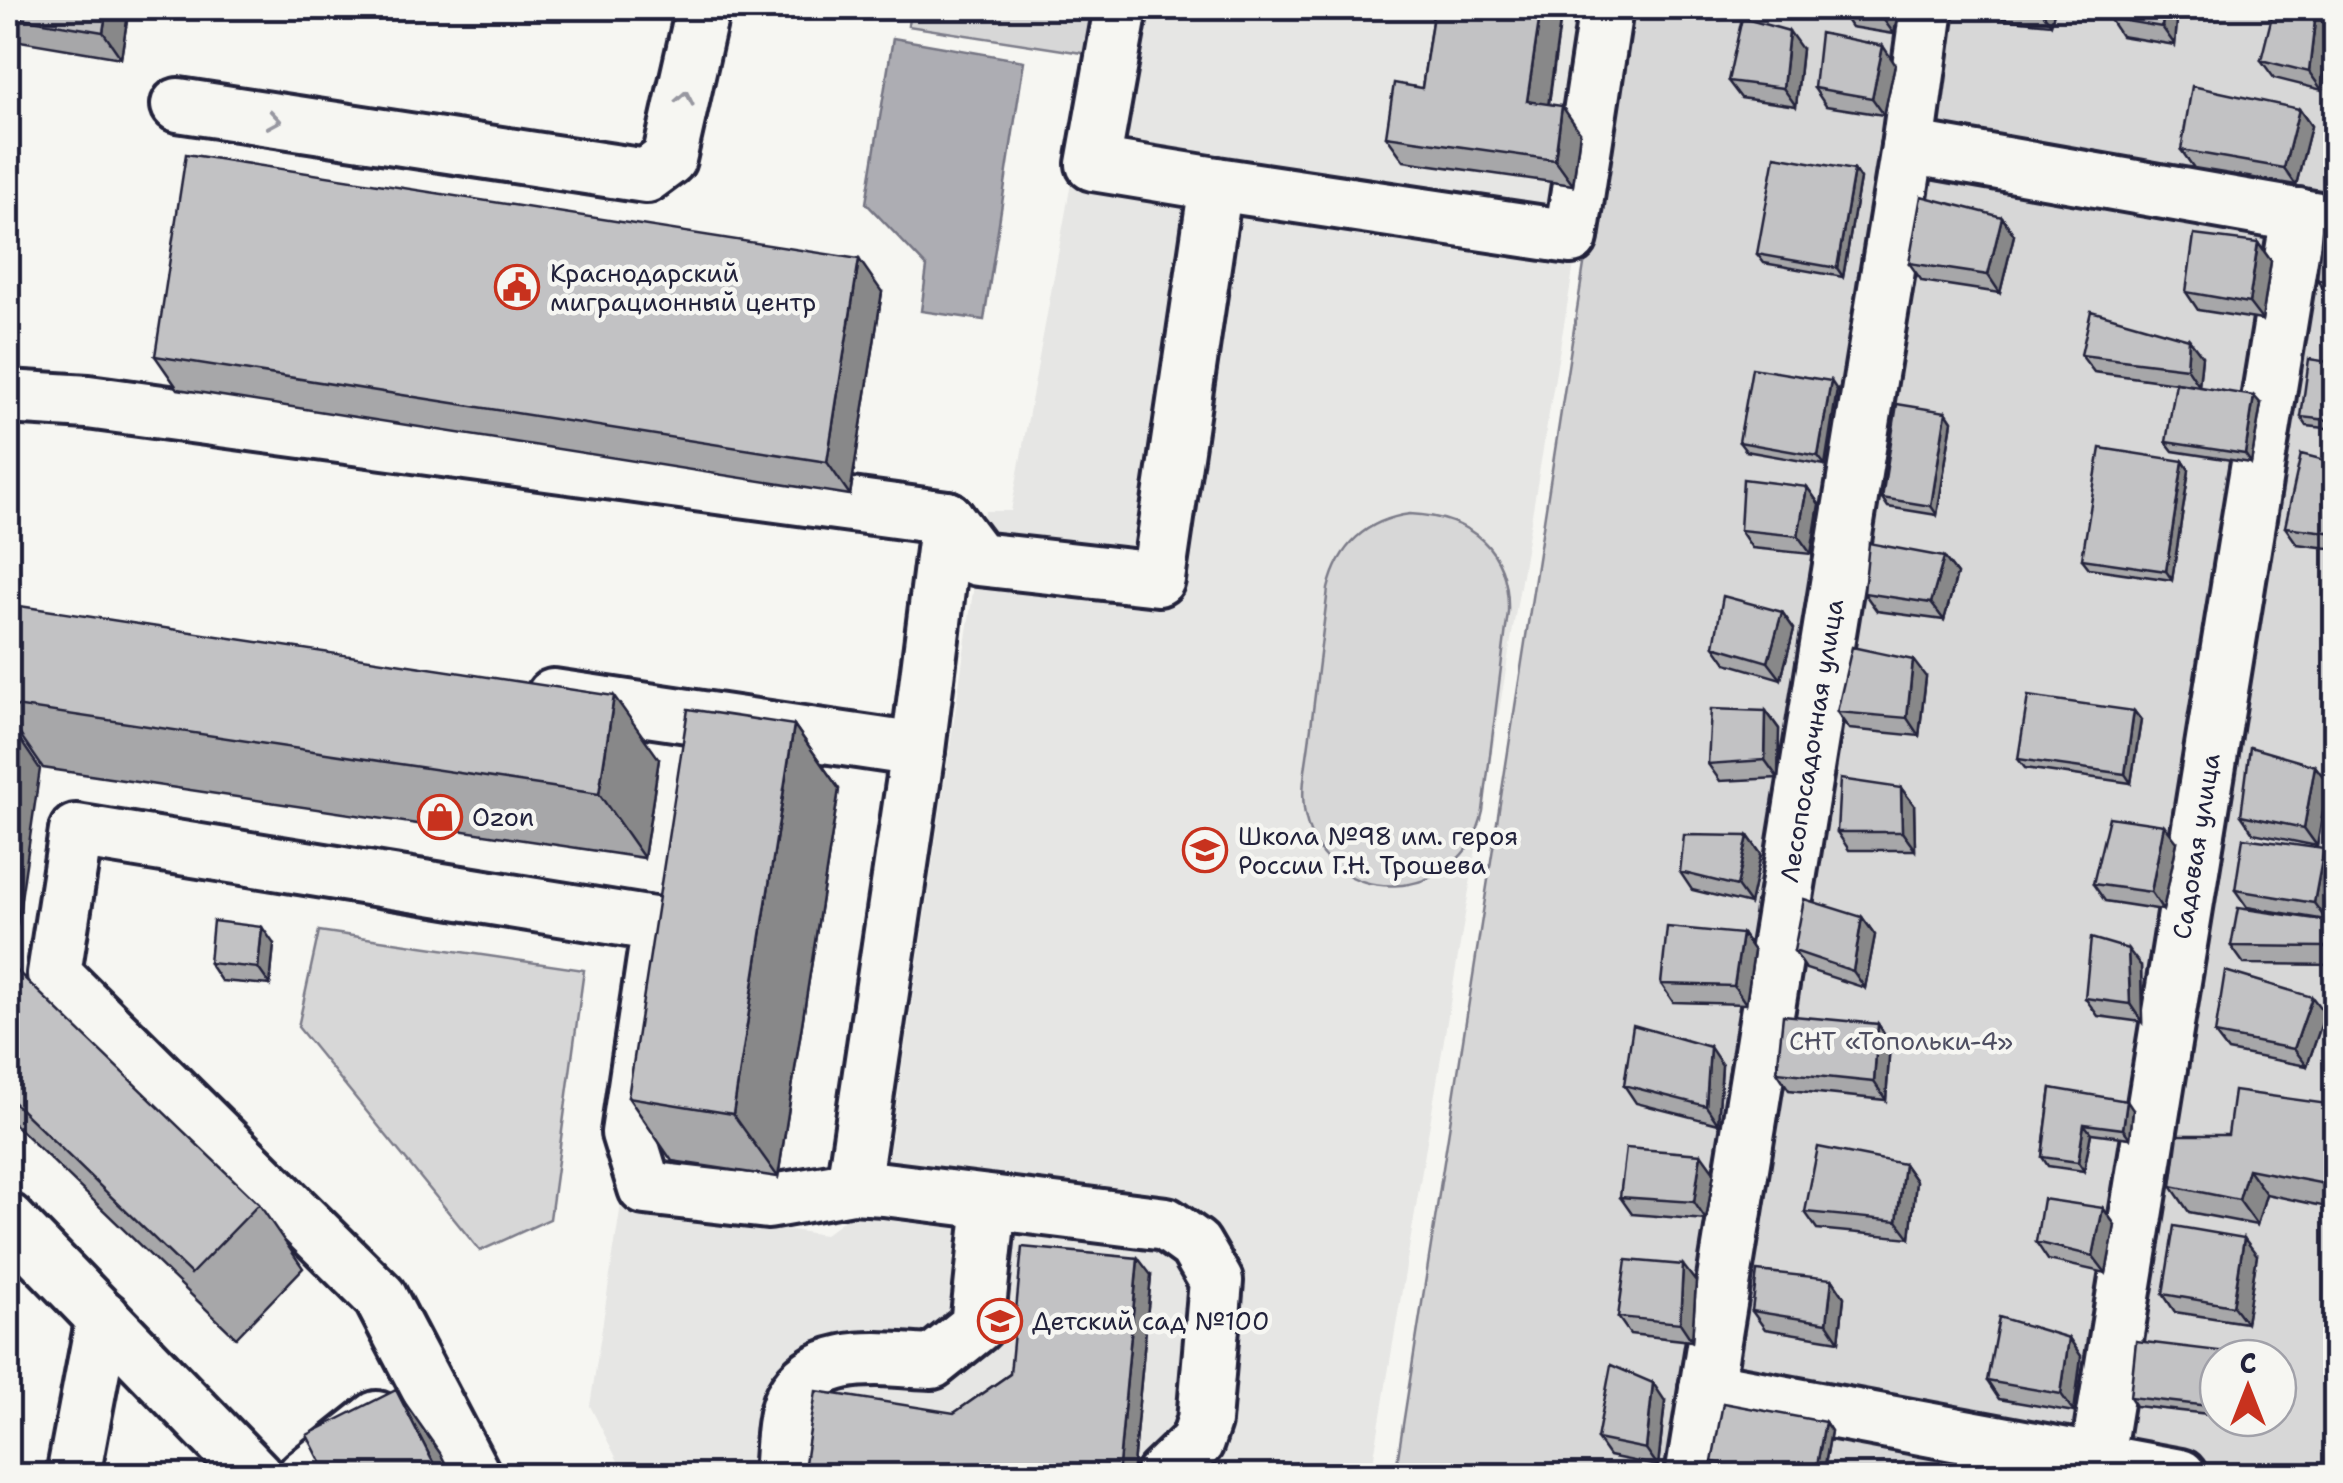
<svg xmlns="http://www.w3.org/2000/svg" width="2343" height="1483" viewBox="0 0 2343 1483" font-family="'Shantell Sans',sans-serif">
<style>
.built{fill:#e6e6e4}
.green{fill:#d7d7d7;stroke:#7c7c89;stroke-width:2.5;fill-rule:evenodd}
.water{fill:#adadb3;stroke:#757583;stroke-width:2.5}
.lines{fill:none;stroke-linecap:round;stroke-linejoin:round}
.minor-casing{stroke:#22223b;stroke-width:60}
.minor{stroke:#f6f6f2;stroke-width:52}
.wall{fill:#a7a7a9;stroke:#22223b;stroke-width:2.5}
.shaded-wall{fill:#888889;stroke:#22223b;stroke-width:2.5}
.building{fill:#c2c2c4;stroke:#22223b;stroke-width:2.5}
.oneway{stroke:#9797a0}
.labels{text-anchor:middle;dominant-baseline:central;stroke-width:9;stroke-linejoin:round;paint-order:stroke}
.poi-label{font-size:25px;fill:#22223b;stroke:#f6f6f2;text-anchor:start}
.street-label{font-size:25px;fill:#22223b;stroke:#f6f6f2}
.park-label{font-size:25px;fill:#4f4f62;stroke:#f6f6f2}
</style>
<rect width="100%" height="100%" fill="#f6f6f2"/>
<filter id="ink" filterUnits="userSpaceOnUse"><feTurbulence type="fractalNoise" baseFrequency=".01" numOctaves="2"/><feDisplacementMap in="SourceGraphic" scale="20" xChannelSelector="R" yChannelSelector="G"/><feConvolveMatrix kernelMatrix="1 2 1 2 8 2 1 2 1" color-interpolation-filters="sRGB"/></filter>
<g filter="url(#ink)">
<path class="built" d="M1103 8H1617L1371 1475H625L590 1406 621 1204 824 1235 884 1189 985 511H1011Z"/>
<path class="green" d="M910 8H1103L1095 55 908 26Z
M1624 8H2335V1475L1395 1476ZM2218 1358H2278V1418H2218Z
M1410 514C1471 517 1510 549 1508 612L1483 811C1463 907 1327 911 1306 819 1299 792 1307 762 1310 735 1316 686 1322 638 1328 589 1338 546 1366 520 1410 514Z
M319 931 584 970 550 1219 480 1251 298 1027Z"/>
<path class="water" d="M893 38 1024 61 984 320 921 311 927 267 866 203Z"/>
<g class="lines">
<defs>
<g id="minor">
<path d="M178 105 646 176 669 159 703 8"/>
<path d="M1908 147 2336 222"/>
<path d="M1216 184 1571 237 1606 8"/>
<path d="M8 397 88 402 947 518 978 559 1158 579 1216 184 1093 164 1121 8"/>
<path d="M553 696 918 750"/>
<path d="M853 1187 918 750 947 518"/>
<path d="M8 1220 256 1476"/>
<path d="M1706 1388 2180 1476"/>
<path d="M73 1476 103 1317"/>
<path d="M304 1476 377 1418"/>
<path d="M474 1476 380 1297 54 974 76 831 659 925 628 1133 645 1188 768 1202 853 1187 884 1189 1166 1224 1195 1245 1216 1281 1204 1421 1197 1442 1162 1476"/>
<path d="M780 1476C782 1456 782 1415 791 1399 819 1347 883 1360 932 1362L977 1326 990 1203"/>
<path id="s1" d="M1692 1476 1908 147 1927 8"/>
<path id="s2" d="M2094 1476 2298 215"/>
</g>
</defs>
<use href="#minor" class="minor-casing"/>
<use href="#minor" class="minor"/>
</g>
<path class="wall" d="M8 8H129L121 58 8 39Z
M1261 8H1334L1332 17Z
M1434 8H1562L1549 104 1580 132 1573 185 1404 161 1386 136 1422 88Z
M1899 8 1894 34 1851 27 1839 9Z
M1996 8H2055L2051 24 2003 19Z
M2178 8 2175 45 2121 36 2109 18Z
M2328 30 2322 90 2274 78 2261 60Z
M1802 49 1796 106 1741 98 1728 81Z
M1895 64 1884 115 1826 106 1814 88Z
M2299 109 2311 126 2296 185 2194 168 2181 150Z
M1854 170 1860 179 1843 277 1764 263 1757 254Z
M2002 217 2014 235 2000 293 1922 281 1909 263Z
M2336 226V298L2329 297 2317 279Z
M2258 243 2271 261 2262 320 2198 310 2186 292Z
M882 292 850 495 178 389 155 356Z
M2189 339 2202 356 2199 386 2094 372 2081 355Z
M2336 363V429L2307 426 2301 417Z
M1837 390 1825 465 1746 451 1739 442Z
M2261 404 2251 463 2173 451 2166 442Z
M1946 412 1952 421 1937 515 1888 507 1882 498Z
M2183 461 2189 470 2172 580 2089 568 2082 559Z
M2336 463V549L2297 544 2285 527Z
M1807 487 1819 504 1811 554 1752 548 1740 530Z
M1944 557 1957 574 1944 620 1877 611 1864 593Z
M1782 612 1794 629 1781 679 1726 663 1714 646Z
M8 644 659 759 644 858 43 768 8 717Z
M1926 677 1919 736 1849 729 1837 712Z
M1766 711 1779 729 1778 778 1720 781 1708 764Z
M2134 711 2141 720 2131 783 2025 768 2018 759Z
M794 725 839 789 778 1177 672 1161 628 1097Z
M2315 766 2328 783 2317 846 2253 833 2241 815Z
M1901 788 1914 805 1915 850H1849L1837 832Z
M1748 836 1761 854 1750 904 1692 890 1680 872Z
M2177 842 2163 910 2105 901 2093 884Z
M2324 849 2326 920 2247 907 2235 890Z
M1862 917 1875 935 1865 988 1806 969 1794 951Z
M2336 929V965L2244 964 2231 946Z
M1742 934 1754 951 1746 1004 1673 1002 1661 984Z
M274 944 270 985 221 981 209 963Z
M2141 966 2142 1022 2098 1016 2085 998Z
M8 979 259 1204 303 1268 236 1338 8 1118Z
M2325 1014 2307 1066 2228 1051 2215 1034Z
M1878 1024 1890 1042 1886 1100 1789 1090 1777 1072Z
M1722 1065 1718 1124 1636 1103 1624 1085Z
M2051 1088 2133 1110 2130 1138 2091 1133 2084 1171 2048 1166 2042 1157Z
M2335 1105 2336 1209 2266 1194 2257 1225 2189 1212 2171 1186 2228 1135Z
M1904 1164 1916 1181 1910 1238 1817 1229 1805 1212Z
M1714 1172 1706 1220 1632 1214 1620 1197Z
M2103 1208 2115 1225 2106 1273 2048 1260 2036 1242Z
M2257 1255 2246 1323 2175 1312 2163 1294Z
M1151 1275 1132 1476H803L954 1413Z
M1832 1279 1844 1297 1839 1341 1765 1329 1752 1311Z
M1696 1282 1692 1341 1630 1334 1618 1317Z
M2069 1338 2081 1356 2074 1412 1999 1399 1987 1381Z
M2227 1352 2231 1358H2218V1415L2136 1406 2130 1397Z
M1665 1401 1658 1466 1609 1456 1597 1439Z
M1825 1422 1831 1431 1823 1476H1740L1718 1471 1712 1462Z"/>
<path class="shaded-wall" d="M107 8H129L121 58 103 32Z
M1325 8H1334L1332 17Z
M1541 8H1562L1545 127 1527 101Z
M1883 8H1899L1894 34 1881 16Z
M2039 8H2055L2051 24Z
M2164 8H2178L2175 45 2162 27Z
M2316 12 2328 30 2322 90 2309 72Z
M1789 31 1802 49 1796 106 1783 88Z
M1883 46 1895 64 1884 115 1872 98Z
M1562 106 1580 132 1573 185 1555 160Z
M2299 109 2311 126 2296 185 2284 168Z
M1854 170 1860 179 1843 277 1837 268Z
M2002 217 2014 235 2000 293 1988 275Z
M2258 243 2271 261 2262 320 2249 303Z
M859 259 882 292 850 495 827 462Z
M2189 339 2202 356 2199 386 2187 368Z
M1831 381 1837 390 1825 465 1818 456Z
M2254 396 2261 404 2251 463 2245 454Z
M1946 412 1952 421 1937 515 1931 506Z
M2183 461 2189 470 2172 580 2166 571Z
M1807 487 1819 504 1811 554 1798 536Z
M1944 557 1957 574 1944 620 1931 603Z
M1782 612 1794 629 1781 679 1768 662Z
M1913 660 1926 677 1919 736 1907 718Z
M614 696 659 759 644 858 599 794Z
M1766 711 1779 729 1778 778 1765 760Z
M2134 711 2141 720 2131 783 2125 774Z
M8 722 40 769 10 974 8 970Z
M794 725 839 789 778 1177 733 1114Z
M2315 766 2328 783 2317 846 2304 828Z
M1901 788 1914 805 1915 850 1902 832Z
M2164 825 2177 842 2163 910 2151 892Z
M1748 836 1761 854 1750 904 1737 886Z
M2324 849 2336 865V872L2326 920 2314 903Z
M1862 917 1875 935 1865 988 1853 971Z
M2330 921 2336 929V960L2326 947Z
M262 927 274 944 270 985 258 968Z
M1742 934 1754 951 1746 1004 1734 986Z
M2128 949 2141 966 2142 1022 2130 1004Z
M2312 997 2325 1014 2307 1066 2294 1049Z
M1878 1024 1890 1042 1886 1100 1874 1082Z
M1710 1047 1722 1065 1718 1124 1706 1106Z
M2127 1101 2133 1110 2130 1138 2123 1129Z
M2336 1105V1200L2325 1184Z
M2084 1124 2091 1133 2084 1171 2078 1162Z
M1701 1154 1714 1172 1706 1220 1694 1202Z
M1904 1164 1916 1181 1910 1238 1897 1221Z
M2248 1169 2266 1194 2257 1225 2239 1200Z
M2103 1208 2115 1225 2106 1273 2093 1256Z
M2244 1238 2257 1255 2246 1323 2233 1306Z
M1138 1258 1151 1275 1132 1476H1118Z
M1683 1265 1696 1282 1692 1341 1680 1323Z
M1832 1279 1844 1297 1839 1341 1827 1323Z
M2069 1338 2081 1356 2074 1412 2061 1394Z
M1653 1383 1665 1401 1658 1466 1646 1449Z
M396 1390 440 1453 452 1476H440Z
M1825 1422 1831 1431 1823 1476H1815Z"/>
<path class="building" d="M8 8H107L103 32 8 16Z
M1434 8H1541L1527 101 1562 106 1555 160 1386 136 1394 83 1422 88Z
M1839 8H1883L1881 16 1839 9Z
M2112 8H2164L2162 27 2109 18Z
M2274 8 2316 12 2309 72 2261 60Z
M1742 18 1789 31 1783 88 1728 81Z
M1820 33 1883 46 1872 98 1814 88Z
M2192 86 2299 109 2284 168 2181 150Z
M186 154 859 259 827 462 155 356Z
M1775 156 1854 170 1837 268 1757 254Z
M1921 196 2002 217 1988 275 1909 263Z
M2323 222 2336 226V283L2317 279Z
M2194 235 2258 243 2249 303 2186 292Z
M2091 311 2189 339 2187 368 2081 355Z
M2309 359 2336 363V421L2301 417Z
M1752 368 1831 381 1818 456 1739 442Z
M2176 383 2254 396 2245 454 2166 442Z
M1897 404 1946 412 1931 506 1882 498Z
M2100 448 2183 461 2166 571 2082 559Z
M2301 454 2336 463V533L2285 527Z
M1743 479 1807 487 1798 536 1740 530Z
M1869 543 1944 557 1931 603 1864 593Z
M1723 596 1782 612 1768 662 1714 646Z
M13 605 614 696 599 794 8 705V644Z
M1852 647 1913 660 1907 718 1837 712Z
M2028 696 2134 711 2125 774 2018 759Z
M688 709 794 725 733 1114 628 1097Z
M1711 709 1766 711 1765 760 1708 764Z
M2250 747 2315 766 2304 828 2241 815Z
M1840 779 1901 788 1902 832H1837Z
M2109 817 2164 825 2151 892 2093 884Z
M1684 835 1748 836 1737 886 1680 872Z
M2243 838 2324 849 2314 903 2235 890Z
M1804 899 1862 917 1853 971 1794 951Z
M2238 908 2330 921 2326 947 2231 946Z
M213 921 262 927 258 968 209 963Z
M1667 927 1742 934 1734 986 1661 984Z
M2091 938 2128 949 2130 1004 2085 998Z
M16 970 259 1204 191 1274 8 1097V979Z
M2225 971 2312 997 2294 1049 2215 1034Z
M1783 1015 1878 1024 1874 1082 1777 1072Z
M1633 1025 1710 1047 1706 1106 1624 1085Z
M2051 1088 2127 1101 2123 1129 2084 1124 2078 1162 2042 1157Z
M2234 1091 2335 1105 2325 1184 2248 1169 2239 1200 2171 1186 2178 1135H2228Z
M1818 1147 1904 1164 1897 1221 1805 1212Z
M1626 1148 1701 1154 1694 1202 1620 1197Z
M2043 1199 2103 1208 2093 1256 2036 1242Z
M2174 1226 2244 1238 2233 1306 2163 1294Z
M1022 1247 1138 1258 1118 1476 1083 1472 1078 1476H803L816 1391 954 1413 1010 1374Z
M1626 1260 1683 1265 1680 1323 1618 1317Z
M1757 1271 1832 1279 1827 1323 1752 1311Z
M1999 1317 2069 1338 2061 1394 1987 1381Z
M2136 1341 2227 1352 2226 1358H2218V1407L2130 1397Z
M1611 1365 1653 1383 1646 1449 1597 1439Z
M396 1390 440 1476H328L307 1435Z
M1723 1403 1825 1422 1815 1476H1782L1712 1462Z"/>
<defs><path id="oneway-chevron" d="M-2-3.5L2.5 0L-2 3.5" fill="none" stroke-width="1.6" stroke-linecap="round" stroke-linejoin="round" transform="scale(2.5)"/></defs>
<g class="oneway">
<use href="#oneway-chevron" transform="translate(685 98) rotate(-79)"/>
<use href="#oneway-chevron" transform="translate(274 120) rotate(9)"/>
</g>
</g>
<defs>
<symbol id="civic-ring" viewBox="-11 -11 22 22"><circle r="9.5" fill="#f6f6f2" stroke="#c8321e" stroke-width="1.5"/><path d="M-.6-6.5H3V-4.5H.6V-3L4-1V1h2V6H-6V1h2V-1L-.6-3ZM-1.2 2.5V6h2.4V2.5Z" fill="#c8321e"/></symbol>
<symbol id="shop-ring" viewBox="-11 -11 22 22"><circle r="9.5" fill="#f6f6f2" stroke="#c8321e" stroke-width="1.5"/><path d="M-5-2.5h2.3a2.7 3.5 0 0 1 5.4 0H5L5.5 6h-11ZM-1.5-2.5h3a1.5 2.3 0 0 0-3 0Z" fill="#c8321e"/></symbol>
<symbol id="school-ring" viewBox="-11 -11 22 22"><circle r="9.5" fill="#f6f6f2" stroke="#c8321e" stroke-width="1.5"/><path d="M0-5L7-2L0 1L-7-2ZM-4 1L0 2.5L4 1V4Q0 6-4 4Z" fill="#c8321e"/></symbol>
</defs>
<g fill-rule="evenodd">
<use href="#civic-ring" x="492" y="262" width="50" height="50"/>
<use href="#shop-ring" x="415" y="792" width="50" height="50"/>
<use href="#school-ring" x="1180" y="825" width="50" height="50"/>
<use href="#school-ring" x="975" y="1296" width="50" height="50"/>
</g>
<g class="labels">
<g class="poi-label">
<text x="550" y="273">Краснодарский<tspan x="550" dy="29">миграционный центр</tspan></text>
<text x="472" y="817">Ozon</text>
<text x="1238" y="836">Школа №98 им. героя<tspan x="1238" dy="29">России Г.Н. Трошева</tspan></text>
<text x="1032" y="1321">Детский сад №100</text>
</g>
<g class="street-label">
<text stroke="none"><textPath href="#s1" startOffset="745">Лесопосадочная улица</textPath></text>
<text stroke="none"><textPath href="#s2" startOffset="638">Садовая улица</textPath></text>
</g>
<g class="park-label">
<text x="1901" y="1041">СНТ «Топольки-4»</text>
</g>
</g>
<rect width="2343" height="1483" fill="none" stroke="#f6f6f2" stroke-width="40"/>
<rect x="20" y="20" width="2303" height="1443" fill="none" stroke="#22223b" stroke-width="4" filter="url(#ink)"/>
<g transform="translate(2248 1388)"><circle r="48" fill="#f6f6f2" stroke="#a1a1a9" stroke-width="2.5"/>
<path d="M0-8L18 38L0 25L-18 38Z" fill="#c8321e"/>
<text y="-15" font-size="28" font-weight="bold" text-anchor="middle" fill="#22223b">С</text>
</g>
</svg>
